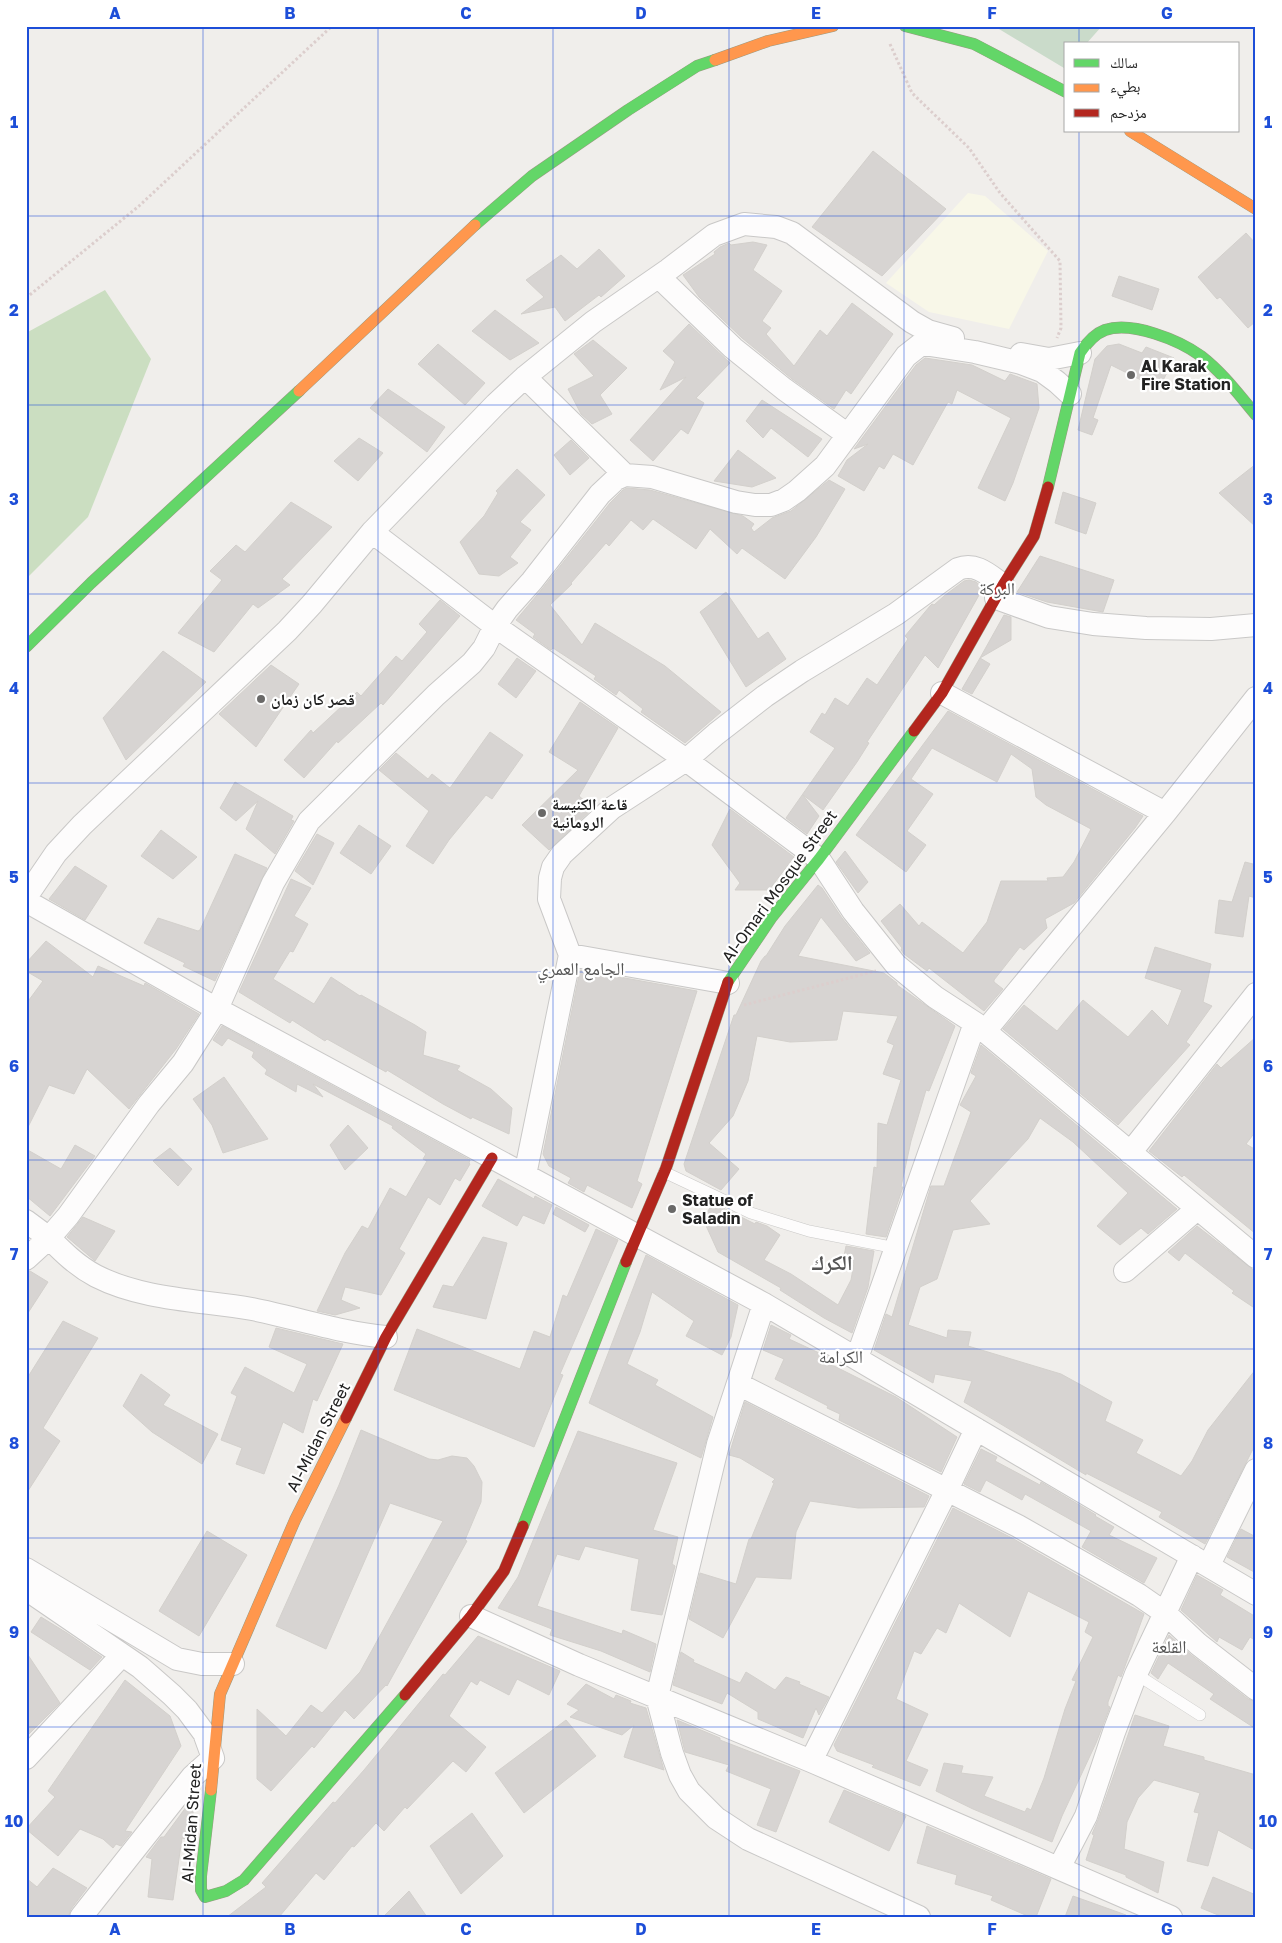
<svg xmlns="http://www.w3.org/2000/svg" width="1282" height="1943" viewBox="0 0 1282 1943" font-family="'Golos Text','Noto Naskh Arabic',sans-serif">
<style>
.education{fill:#f8f7e8}
.forest{fill:#cbdec1}
.cemetery{fill:#cadbca}
.building{fill:#d7d4d2;stroke:#d3d0cc}
.lines{fill:none;stroke-linecap:round;stroke-linejoin:round}
.lane-casing{stroke:#c9c8c7;stroke-width:12}
.street-casing{stroke:#c9c8c7;stroke-width:24}
.fast-casing{stroke:#999a82;stroke-width:12}
.slow-casing{stroke:#999a82;stroke-width:12}
.jam-casing{stroke:#999a82;stroke-width:12}
.path{stroke:#dccecd;stroke-width:3;stroke-dasharray:2.5 2.5;stroke-linecap:butt}
.lane{stroke:#fdfcfc;stroke-width:11}
.street{stroke:#fdfcfc;stroke-width:22}
.fast{stroke:#63d668;stroke-width:11}
.slow{stroke:#ff974d;stroke-width:11}
.jam{stroke:#b3261e;stroke-width:11}
.grid{fill:none;stroke:#1d4ed8;stroke-width:1;stroke-opacity:0.55}
.poi-dot{fill:#6a6968;stroke:#fff;stroke-width:2}
.labels{text-anchor:middle;dominant-baseline:central;stroke-width:4.5;stroke-linejoin:round;paint-order:stroke}
.poi-label{font-size:16px;font-weight:bold;fill:#222;stroke:#fff;text-anchor:start}
.street-label{font-size:16px;fill:#222;stroke:#fff}
.neighbourhood-label{font-size:18px;fill:#555;stroke:#fff}
.district-label{font-size:21px;font-weight:bold;fill:#555;stroke:#fff}
.neatline{fill:none;stroke:#1d4ed8;stroke-width:2}
.grid-label{font-size:16px;text-anchor:middle;font-weight:bold;fill:#1d4ed8}
</style>
<rect width="100%" height="100%" fill="#f0eeeb"/>
<path class="education" d="M968 193 985 196 1048 251 1009 329 929 312 886 283Z"/>
<path class="forest" d="M105 290 151 359 88 517 26 579V333Z"/>
<path class="cemetery" d="M994 26H1102L1086 44H1066V66L1064 68Z"/>
<path class="building" d="M873 151 946 209 882 276 812 227Z
M1246 233 1256 244V321L1248 328 1220 297 1217 299 1198 277Z
M753 242 767 245 753 270 782 291 762 321 771 328 766 334 794 366 820 330 827 336 852 303 893 334 851 394 846 390 834 409 792 379 742 338 699 297 683 275 715 254 714 252 720 247 729 243 731 245Z
M599 249 625 276 601 297 599 295 565 321 555 307 521 314 544 297 526 280 561 255 577 269Z
M1119 276 1159 289 1152 310 1112 296Z
M495 310 539 343 510 360 472 331Z
M689 324 730 363 696 398 704 403 688 434 681 429 653 461 630 440 686 377 660 390 675 362 663 351Z
M593 340 627 368 600 395 612 414 592 424 581 414 568 389 594 376 574 354Z
M438 344 485 383 465 405 418 364Z
M1119 344 1142 353 1146 347 1174 358 1159 389 1111 365 1093 418 1098 420 1092 435 1078 430 1095 359 1107 346Z
M925 358 972 365 1005 381 1010 374 1037 384 1039 408 1013 483 1005 501 978 488 1011 418 957 390 952 404 948 402 913 465 893 454 884 469 879 466 864 491 838 476 847 460 868 444 854 449 916 365Z
M388 389 445 427 427 452 370 408Z
M762 400 822 439 808 457 771 428 763 438 746 421Z
M359 438 383 453 358 481 334 461Z
M571 440 589 458 570 475 554 455Z
M738 450 776 478 752 487 714 481Z
M1256 464V527L1219 493Z
M517 469 545 495 520 522 531 530 510 557 518 563 499 576 479 574 460 542 484 516 498 493 496 491Z
M829 480 845 489 816 537 785 579 742 548 737 554 710 529 696 549 653 519 643 530 631 520 609 546 606 543 571 583 572 584 550 605 582 645 595 623 665 666 721 712 685 743 641 712 643 709 619 690 616 695 594 679 596 676 553 648 551 650 533 637 535 634 516 620 542 589 610 503 623 490 627 488 650 490 743 516 754 524 751 528 754 532 772 518 791 511Z
M1063 492 1096 503 1086 534 1055 523Z
M291 502 332 527 282 579 290 585 258 608 253 604 214 652 178 633 222 580 210 571 236 545 245 552Z
M1040 556 1114 580 1103 612 1047 602 1017 592Z
M969 580 976 582 983 588 938 668 925 655 867 742 869 743 857 762 823 810 803 795 819 816 807 834 786 818 835 748 810 732 822 713 825 715 835 698 848 706 867 678 877 685 908 639 905 636 930 606 932 604 934 605 944 596 964 581Z
M726 592 758 639 768 632 786 659 746 687 700 612Z
M440 600 460 616 383 705 381 703 338 743 337 741 304 778 284 760 311 730 313 733 357 692 361 696 396 656 402 661 427 632 419 624Z
M1004 615 1011 617V640L980 658Z
M163 651 206 682 126 760 103 718Z
M517 658 536 671 516 698 498 684Z
M980 658 990 664 972 694 962 689Z
M271 665 299 684 256 747 219 714Z
M580 702 618 728 579 796 593 808 549 850 522 825 578 770 549 752Z
M948 711 1143 816 1135 828 1074 903 1045 919 1047 928 1024 950 1020 947 994 980V982L1003 989 984 1011 929 968 927 971 904 954 901 950 902 948 881 921 900 904 919 926 922 922 963 953 987 922 1001 881H1048L1047 878 1063 877 1074 862 1091 829 1046 805 1036 797 1032 769 1011 754 997 782 932 748 911 779 933 794 907 831 926 845 906 872 856 835Z
M490 732 523 755 492 799 486 795 449 840 433 864 406 846 429 811 379 770 396 753 428 779 432 774 450 788Z
M235 782 293 816 291 820 294 821 275 854 246 829 258 801 236 821 220 808Z
M730 809 794 857 769 890H735L740 883 712 845Z
M359 825 391 846 371 874 340 853Z
M161 830 197 857 173 879 141 856Z
M317 834 334 843 313 885 295 871Z
M845 851 868 882 858 893 836 862Z
M235 854 267 868 215 981 183 966 185 963 144 943 158 918 198 931 200 930Z
M1245 862 1253 864V867L1256 868V898L1249 896 1243 937 1215 933 1219 900 1232 902Z
M75 866 107 886 85 920 49 899Z
M291 879 311 888 294 916 308 924 293 952 290 951 273 979 314 1004 331 977 360 996 361 995 415 1025 426 1032 423 1055 460 1066 457 1070 491 1089 512 1108 509 1134 472 1117 471 1119 443 1104 387 1070 386 1072 327 1039 325 1041 292 1020 290 1023 239 992Z
M818 885 822 888 842 918 870 953 856 961 821 917 798 956 884 973 897 983V985L955 1026 929 1091 926 1090 911 1141 901 1187H903L886 1237 866 1234 874 1167 877 1168 878 1123 887 1125 901 1080 883 1074 894 1045 887 1042 898 1016 843 1011 837 1040 790 1042 757 1036 748 1081 733 1116 709 1143 739 1169 721 1190 686 1171 684 1164 734 1015H736L761 961 765 956H766L785 926Z
M46 941 93 977 98 966 144 986 145 983 199 1014 176 1049 129 1109 87 1069 74 1094 49 1085 26 1131V1004L43 981 26 971V963Z
M1155 947 1211 964 1203 1002 1212 1006 1186 1042 1190 1045 1118 1125 1003 1029 1024 1005 1057 1031 1083 1000 1128 1037 1152 1010 1168 1026 1182 990 1145 978Z
M580 970 697 991 637 1181 642 1184 632 1208 587 1185 584 1192 568 1183 571 1178 549 1166 543 1154Z
M222 1026 470 1160 469 1163 470 1164 460 1181 455 1178 440 1205 428 1197 399 1249 405 1253 381 1295 345 1287 341 1300 360 1308 335 1315 317 1311 345 1253 362 1226 368 1229 390 1188 406 1197 427 1161 423 1159 426 1154 392 1128 393 1126 313 1084 323 1097 297 1084 296 1092 265 1074 267 1070 252 1057 254 1052 228 1038 222 1046 213 1040Z
M1256 1037V1131L1246 1144 1256 1150V1234L1184 1175 1182 1177 1149 1151 1217 1064 1221 1068Z
M981 1045 1177 1209 1148 1234 1141 1228 1120 1245 1097 1226 1128 1193 1073 1142 1040 1118 1028 1139 970 1201 990 1224 953 1230 937 1279 920 1287 908 1325 947 1338 948 1330 971 1332 968 1346 1061 1374 1112 1402 1105 1421 1143 1440 1136 1453 1181 1476 1192 1461 1208 1430 1256 1369V1443L1205 1544 1159 1517 1162 1512 1086 1473V1475L964 1402 972 1381 935 1374 933 1383 874 1350 886 1314 892 1317 931 1186H944L971 1112 960 1105 976 1076 971 1073Z
M224 1077 268 1139 223 1153 212 1125 193 1099Z
M348 1125 368 1148 345 1170 330 1145Z
M75 1145 95 1156 50 1216 26 1196V1149L61 1169Z
M170 1148 192 1169 178 1186 153 1161Z
M498 1179 534 1199 535 1196 552 1205 544 1224 523 1215 517 1226 482 1206Z
M713 1203 755 1224 756 1222 767 1226 780 1235 764 1260 791 1274 838 1305 851 1280 854 1263 843 1261 846 1246 874 1251 868 1287 852 1333 824 1318 780 1290 781 1288 718 1252 703 1219Z
M556 1207 589 1225 585 1232 553 1214Z
M83 1217 115 1231 95 1261 67 1237Z
M1197 1226 1256 1272V1309L1232 1293 1234 1291 1185 1253 1179 1261 1168 1252Z
M596 1229 618 1240 560 1374 563 1375 534 1447 394 1390 417 1329 520 1369 534 1331 550 1337 563 1295 567 1297Z
M483 1237 507 1243 486 1319 433 1307 443 1285 453 1287Z
M646 1255 738 1305 731 1337 722 1355 686 1336 694 1321 652 1292 640 1332 627 1364 658 1380 655 1385 713 1417 701 1458 589 1403Z
M30 1271 48 1282 26 1316V1272Z
M63 1321 98 1338 43 1428 60 1441 26 1494V1380Z
M771 1325 791 1335 789 1339 830 1358 828 1363 896 1397 957 1437 941 1472 839 1420 840 1414 827 1408 828 1406 775 1379 784 1359 763 1350Z
M276 1328 343 1344 317 1401 313 1399 303 1433 283 1422 264 1474 236 1464 242 1448 221 1440 237 1396 231 1393 245 1367 294 1393 307 1364 269 1347Z
M141 1374 170 1395 163 1405 218 1434 202 1464 152 1432 123 1406Z
M745 1402 929 1496 924 1507 858 1508 810 1501 796 1532 791 1579 756 1577 723 1638 689 1619 700 1573 736 1584 749 1539H751L774 1483 772 1482 775 1479 740 1458 729 1455Z
M361 1430 429 1459 438 1460 452 1456 467 1458 474 1466 482 1482 481 1502 465 1540 467 1541 387 1686 386 1685 354 1719 345 1710 314 1748 312 1746 271 1791 257 1779V1709L286 1736 311 1705 322 1713 360 1672 443 1521 390 1503 326 1649 276 1626 339 1485Z
M578 1431 677 1463 653 1530 678 1537 672 1564 675 1566 662 1615 631 1610 639 1559 585 1546 579 1560 557 1554 537 1606 622 1634 623 1630 656 1644 650 1672 601 1651 550 1635 552 1629 498 1608 518 1577Z
M981 1449 997 1457 995 1461 1040 1485 1041 1482 1096 1515 1095 1516 1114 1527 1109 1535 1157 1558 1144 1583 1082 1547 1091 1531 1025 1494 1022 1500 986 1480 980 1492 964 1484Z
M953 1508 1012 1538 1144 1614 1121 1677 1118 1675 1108 1702V1706L1110 1707 1096 1743 1062 1816 1052 1842 973 1809 936 1791 944 1763 963 1766 961 1773 993 1777 984 1796 1025 1812 1027 1808 1031 1810 1044 1778 1065 1709 1076 1681 1072 1680 1093 1637 1085 1632 1089 1622 1028 1591 1010 1637 959 1603 946 1633 937 1628 921 1654 914 1651 896 1699 928 1714 906 1761 928 1770 920 1786 872 1767 874 1765 837 1751 834 1745Z
M1241 1529 1256 1537V1573L1227 1557Z
M207 1531 247 1555 199 1636 159 1611Z
M1197 1575 1223 1590 1220 1595 1256 1617V1641L1250 1637 1242 1650 1219 1637 1217 1642 1181 1610Z
M41 1617 67 1633 102 1657 90 1670 31 1632Z
M1169 1635 1190 1654 1248 1699 1256 1702V1729L1210 1699 1214 1694 1168 1663 1158 1679 1151 1673Z
M478 1636 560 1671 549 1695 517 1679 509 1695 480 1680 477 1685 471 1681 449 1716 486 1747 466 1772 453 1761 407 1809 405 1807 384 1831 376 1823 354 1847 352 1846 324 1880 316 1873 279 1917H227L266 1887 262 1883 333 1802 335 1803 364 1770 443 1674 445 1675Z
M26 1652 60 1703 26 1737Z
M681 1652 694 1660 693 1662 740 1683 746 1672 775 1690 786 1677 800 1682 799 1684 829 1697 819 1715 816 1708 803 1738 758 1719V1712L727 1693 722 1704 673 1685Z
M125 1680 170 1716 181 1746 125 1831 132 1832 121 1846 116 1844 113 1848 103 1839 80 1829 58 1856 26 1829 55 1797 48 1791Z
M586 1684 614 1699 616 1695 631 1701 630 1703 646 1708 664 1770 624 1757 634 1725 622 1735 570 1717 579 1710 567 1704Z
M1135 1715 1169 1726 1163 1746 1204 1757V1760L1256 1775V1851L1218 1830 1208 1866 1187 1861 1199 1813 1194 1812 1200 1793 1154 1780 1138 1798 1127 1822 1124 1849 1164 1862 1158 1893 1126 1877V1875L1086 1860 1094 1835 1092 1834 1098 1820Z
M566 1720 596 1756 524 1813 495 1773Z
M677 1720 720 1738V1740L800 1771 776 1832 757 1825 771 1789 726 1771 729 1765 685 1752Z
M844 1790 906 1816 889 1851 829 1822Z
M195 1795 190 1840 182 1838 173 1900 148 1897 152 1859 146 1857 161 1837H164Z
M472 1813 503 1856 461 1894 430 1846Z
M927 1826 1051 1879 1036 1917H1030L991 1900 993 1896 955 1884 957 1875 917 1863Z
M53 1868 87 1888 71 1909 68 1917H26V1878L37 1887Z
M1213 1877 1256 1895V1904L1251 1917H1223L1201 1908Z
M409 1891 427 1917H383Z
M1073 1896 1126 1915V1917H1065Z"/>
<g class="lines">
<defs>
<path id="lane" d="M664 1172 751 1213 809 1231 896 1248
M1136 1674 1200 1715"/>
<path id="street" d="M659 277 733 348 784 389 848 435
M1021 354 1049 359 1080 353
M525 377 625 475
M372 532 495 626 686 760 819 859 853 911 896 965 935 997 975 1023 1256 1257
M996 598 1049 617 1093 624 1146 628 1211 629 1256 625
M942 693 1165 813
M26 897 56 853 82 825 287 631 312 604 372 532 496 404 525 377 593 322 668 270 714 235 744 224 776 227 792 233 912 322 928 331 953 338
M26 901 217 1009 764 1304 1256 1594
M570 955 728 983
M985 1031 1165 813 1256 698
M1130 1153 1256 994
M525 1175 570 955 549 899 550 878 553 867 562 854 612 808 686 760 716 734 765 696 802 671 896 614 958 569C976 562 989 575 1003 585
M26 1221 49 1238 26 1259
M1125 1271 1197 1209
M764 1304 718 1444 657 1697 672 1753 680 1775 689 1791 716 1818 748 1839 919 1917
M386 1337C341 1333 297 1318 252 1309 200 1300 143 1300 96 1276 77 1266 63 1252 49 1238L68 1216 149 1104 183 1063 217 1009 273 883 309 821 436 695 472 663 484 648 495 626 507 609 532 581 600 494 616 479 625 475 652 477 736 502 755 505H771L784 500 797 491 825 466 906 356 920 345H930L975 352 1021 363 1042 371 1057 382 1070 394
M857 1358 975 1023
M738 1384 1018 1526 1139 1595 1165 1613 1198 1644 1256 1689
M1209 1565 1256 1470
M26 1569 177 1659 202 1664H233
M26 1589 140 1667 172 1695 187 1710 204 1733 213 1758 192 1777 81 1917
M471 1616 579 1665 811 1761 1171 1917
M26 1758 122 1655
M811 1761 947 1490 976 1429
M1059 1868 1086 1816 1114 1732 1136 1674 1192 1556"/>
<path id="fast" d="M905 26 974 44 1066 92
M475 225 532 176 628 110 697 66 715 60
M1048 487 1080 353C1086 344 1094 334 1105 330 1132 321 1179 340 1201 356 1223 373 1239 395 1256 415
M26 647 91 583 299 391
M728 982 772 917 819 859 914 731
M523 1526 626 1262
M211 1790 201 1876V1890L205 1897 226 1891 244 1880 405 1695"/>
<path id="slow" d="M715 60 768 41 833 26
M1130 131 1256 209
M299 391 475 225
M211 1790 220 1694 295 1520 346 1418"/>
<path id="jam" d="M914 731 942 693 1003 585 1034 536 1048 487
M626 1262 666 1168 728 982
M346 1418 386 1337 492 1158
M405 1695 471 1616 504 1571 523 1526"/>
</defs>
<use href="#lane" class="lane-casing"/>
<use href="#street" class="street-casing"/>
<use href="#fast" class="fast-casing"/>
<use href="#slow" class="slow-casing"/>
<use href="#jam" class="jam-casing"/>
<path class="path" d="M890 44 912 93 969 148 1000 193 1060 261 1061 328 1057 338
M26 298 139 206 332 26
M744 1005 876 971"/>
<use href="#lane" class="lane"/>
<use href="#street" class="street"/>
<use href="#fast" class="fast"/>
<use href="#slow" class="slow"/>
<use href="#jam" class="jam"/>
</g>
<path class="grid" d="M203 26V1917M378 26V1917M553 26V1917M729 26V1917M904 26V1917M1079 26V44M1079 131V1917M26 216H1256M26 405H1256M26 594H1256M26 783H1256M26 972H1256M26 1160H1256M26 1349H1256M26 1538H1256M26 1727H1256"/>
<g class="poi-dot">
<circle cx="1131" cy="375" r="5"/>
<circle cx="261" cy="699" r="5"/>
<circle cx="542" cy="813" r="5"/>
<circle cx="672" cy="1209" r="5"/>
</g>
<g class="labels">
<g class="poi-label">
<text x="1141" y="366">Al Karak<tspan x="1141" dy="18">Fire Station</tspan></text>
<text x="271" y="699">قصر كان زمان</text>
<text x="552" y="804">قاعة الكنيسة<tspan x="552" dy="18">الرومانية</tspan></text>
<text x="682" y="1200">Statue of<tspan x="682" dy="18">Saladin</tspan></text>
</g>
<g class="street-label">
<text transform="translate(779 886) rotate(-54)">AI-Omari Mosque Street</text>
<text transform="translate(318 1437) rotate(-63)">AI-Midan Street</text>
<text transform="translate(191 1823) rotate(-86)">AI-Midan Street</text>
</g>
<g class="neighbourhood-label">
<text x="997" y="588">البركة</text>
<text x="581" y="968">الجامع العمري</text>
<text x="841" y="1356">الكرامة</text>
<text x="1169" y="1646">القلعة</text>
</g>
<g class="district-label">
<text x="832" y="1262">الكرك</text>
</g>
</g>
<rect width="1282" height="1943" fill="none" stroke="#ffffff" stroke-width="55"/>
<rect x="1064" y="42" width="175" height="90" fill="#ffffff" stroke="#a7a7a7"/>
<rect x="1074" y="59" width="25" height="8" fill="#63d668" stroke="#a7a7a7"/>
<text x="1110" y="68" font-size="15" fill="#222222">سالك</text>
<rect x="1074" y="84" width="25" height="8" fill="#ff974d" stroke="#a7a7a7"/>
<text x="1110" y="92" font-size="15" fill="#222222">بطيء</text>
<rect x="1074" y="109" width="25" height="8" fill="#b3261e" stroke="#a7a7a7"/>
<text x="1110" y="118" font-size="15" fill="#222222">مزدحم</text>
<rect x="28" y="28" width="1226" height="1888" class="neatline"/>
<g class="grid-label">
<text x="115" y="19">A</text>
<text x="290" y="19">B</text>
<text x="466" y="19">C</text>
<text x="641" y="19">D</text>
<text x="816" y="19">E</text>
<text x="992" y="19">F</text>
<text x="1167" y="19">G</text>
<text x="14" y="128">1</text>
<text x="1268" y="128">1</text>
<text x="14" y="316">2</text>
<text x="1268" y="316">2</text>
<text x="14" y="505">3</text>
<text x="1268" y="505">3</text>
<text x="14" y="694">4</text>
<text x="1268" y="694">4</text>
<text x="14" y="883">5</text>
<text x="1268" y="883">5</text>
<text x="14" y="1072">6</text>
<text x="1268" y="1072">6</text>
<text x="14" y="1260">7</text>
<text x="1268" y="1260">7</text>
<text x="14" y="1449">8</text>
<text x="1268" y="1449">8</text>
<text x="14" y="1638">9</text>
<text x="1268" y="1638">9</text>
<text x="14" y="1827">10</text>
<text x="1268" y="1827">10</text>
<text x="115" y="1935">A</text>
<text x="290" y="1935">B</text>
<text x="466" y="1935">C</text>
<text x="641" y="1935">D</text>
<text x="816" y="1935">E</text>
<text x="992" y="1935">F</text>
<text x="1167" y="1935">G</text>
</g>
</svg>
